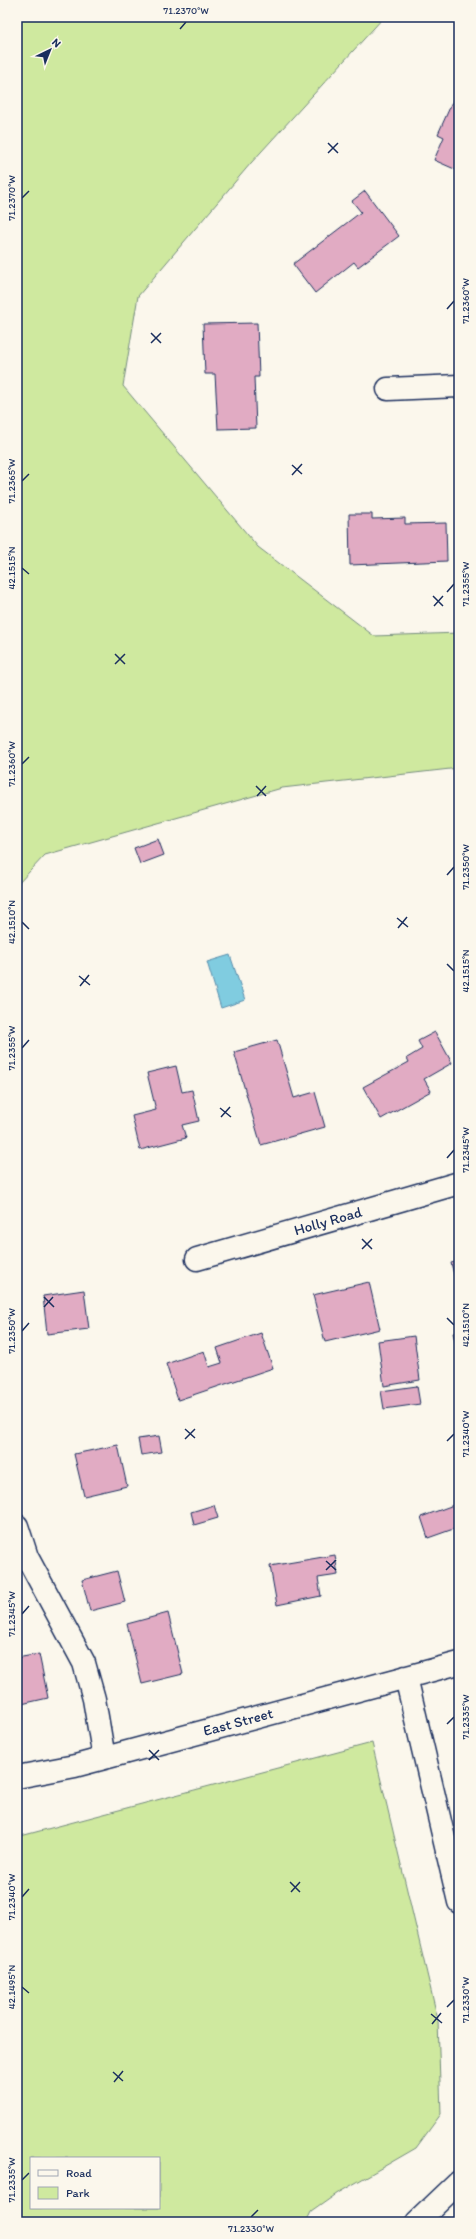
<svg xmlns="http://www.w3.org/2000/svg" width="476" height="2239" viewBox="0 0 476 2239" font-family="Itim,sans-serif">
<style>
.green{fill:#cfe99f;stroke:#758c7e;fill-rule:evenodd}
.water{fill:#80cce0;stroke:#588dac}
.building{fill:#e1abc3;stroke:#1b2f5e}
.lines{fill:none;stroke-linecap:round;stroke-linejoin:round}
.minor-casing{stroke:#1b2f5e;stroke-width:25}
.minor{stroke:#fbf7ec;stroke-width:22}
.ticks{fill:none;stroke:#1b2f5e;stroke-width:1.5}
.labels{text-anchor:middle;dominant-baseline:central;stroke-width:3.5;stroke-linejoin:round;paint-order:stroke}
.street-label{font-size:15px;fill:#1b2f5e;stroke:#fbf7ec}
.neatline{fill:none;stroke:#1b2f5e;stroke-width:1.5}
.ticks-label{font-size:10px;text-anchor:middle;fill:#1b2f5e}
</style>
<rect width="100%" height="100%" fill="#fbf7ec"/>
<filter id="ink" filterUnits="userSpaceOnUse"><feTurbulence type="fractalNoise" baseFrequency=".025" numOctaves="2"/><feDisplacementMap in="SourceGraphic" scale="8" xChannelSelector="R" yChannelSelector="G"/><feConvolveMatrix kernelMatrix="1 2 1 2 8 2 1 2 1" color-interpolation-filters="sRGB"/></filter>
<g filter="url(#ink)">
<path class="green" d="M17 17H384L251 163 138 296 123 386 258 547 374 636 459 633V768L282 788 45 855 17 885Z
M372 1743 438 2020 441 2114 416 2148 338 2193 311 2212 306 2222H17V1837ZM31 2158H159V2208H31Z"/>
<path class="water" d="M230 955 245 1000 221 1008 207 962Z"/>
<path class="building" d="M459 87V171L434 160 444 137 438 134Z
M365 191 399 236 358 267 354 262 315 293 293 264 361 212 352 201Z
M257 323 259 377H254L256 428 218 429 215 374H205L203 324Z
M349 514H372V519L405 518V524L446 523 447 561 350 565Z
M158 839 164 855 140 864 134 848Z
M435 1032 452 1063 424 1079 431 1091 381 1119 363 1087 409 1062 407 1058 422 1049 418 1041Z
M277 1040 294 1098 315 1092 325 1127 261 1145 234 1052Z
M176 1066 182 1092 192 1090 199 1121 182 1125 186 1138 140 1150 132 1116 156 1110 147 1073Z
M459 1261V1294L451 1263Z
M369 1282 380 1329 325 1342 313 1295Z
M84 1290 89 1329 47 1334 43 1296Z
M459 1332V1359L453 1333Z
M261 1333 273 1368 178 1400 166 1364 204 1351 209 1367 222 1363 217 1348Z
M414 1336 420 1380 384 1386 378 1341Z
M417 1386 420 1404 384 1409 381 1391Z
M159 1436 162 1452 141 1455 138 1439Z
M118 1445 127 1486 84 1496 74 1454Z
M459 1503V1527L428 1538 421 1517Z
M214 1505 218 1518 194 1525 191 1512Z
M335 1555 338 1575 318 1578 321 1596 277 1605 270 1566Z
M117 1571 125 1602 90 1611 82 1580Z
M168 1613 183 1674 142 1684 127 1624Z
M39 1654 48 1698 17 1705V1658Z"/>
<g class="lines">
<defs>
<path id="minor" d="M388 389 459 386
M197 1259 459 1183
M17 1526 27 1557 84 1663 94 1699 104 1758
M406 1677 459 1902
M17 1777 75 1766 459 1663
M417 2222 459 2182"/>
</defs>
<use href="#minor" class="minor-casing"/>
<use href="#minor" class="minor"/>
</g>
</g>
<path class="ticks" d="M180 29 186 22M328 143 338 153M328 153 338 143M22 198 29 191M447 309 454 301M151 333 161 343M151 343 161 333M292 465 302 474M292 475 302 464M22 481 29 474M22 568 29 574M447 592 454 584M433 596 443 606M434 606 443 596M115 654 125 664M115 664 125 654M22 764 29 757M256 786 266 796M257 796 266 786M447 875 454 867M397 918 408 927M22 922 29 929M398 928 407 917M447 964 454 971M79 976 90 985M80 986 89 975M22 1048 29 1040M220 1108 231 1117M221 1117 230 1107M447 1158 454 1150M362 1239 372 1249M362 1249 372 1239M44 1297 54 1307M44 1307 53 1297M447 1318 454 1325M22 1331 29 1323M185 1429 195 1438M185 1439 195 1429M447 1441 454 1434M326 1561 336 1570M326 1570 336 1560M22 1614 29 1606M447 1724 454 1717M149 1750 159 1760M149 1760 159 1750M290 1882 300 1892M291 1892 300 1882M22 1897 29 1889M22 1987 29 1993M447 2007 454 2000M431 2014 442 2023M432 2024 441 2013M113 2072 123 2081M114 2082 123 2071M22 2180 29 2173M251 2217 258 2210"/>
<g class="labels">
<g class="street-label">
<text transform="translate(328 1221) rotate(-16)">Holly Road</text>
<text transform="translate(238 1722) rotate(-15)">East Street</text>
</g>
</g>
<rect width="476" height="2239" fill="none" stroke="#fbf7ec" stroke-width="44"/>
<rect x="30" y="2157" width="130" height="52" fill="#fbf7ec" stroke="#a1a7b3"/>
<rect x="38" y="2170" width="20" height="6" fill="#fbf7ec" stroke="#a1a7b3"/>
<text x="66" y="2177" font-size="12" fill="#1b2f5e">Road</text>
<rect x="38" y="2187" width="20" height="12" fill="#cfe99f" stroke="#a1a7b3"/>
<text x="66" y="2197" font-size="12" fill="#1b2f5e">Park</text>
<g transform="translate(50 50) rotate(43)" stroke="#fbf7ec" stroke-width="3" paint-order="stroke">
<path d="M0-3L7 15L0 10L-7 15Z" fill="#1b2f5e"/>
<text y="-6" font-size="11" font-weight="bold" text-anchor="middle" fill="#1b2f5e">N</text>
</g>
<rect x="22" y="22" width="432" height="2195" class="neatline"/>
<g class="ticks-label">
<text x="186" y="14">71.2370°W</text>
<text transform="translate(11 198) rotate(-90)" y="4">71.2370°W</text>
<text transform="translate(465 301) rotate(-90)" y="4">71.2360°W</text>
<text transform="translate(11 481) rotate(-90)" y="4">71.2365°W</text>
<text transform="translate(11 568) rotate(-90)" y="4">42.1515°N</text>
<text transform="translate(465 584) rotate(-90)" y="4">71.2355°W</text>
<text transform="translate(11 764) rotate(-90)" y="4">71.2360°W</text>
<text transform="translate(465 867) rotate(-90)" y="4">71.2350°W</text>
<text transform="translate(11 922) rotate(-90)" y="4">42.1510°N</text>
<text transform="translate(465 971) rotate(-90)" y="4">42.1515°N</text>
<text transform="translate(11 1048) rotate(-90)" y="4">71.2355°W</text>
<text transform="translate(465 1150) rotate(-90)" y="4">71.2345°W</text>
<text transform="translate(465 1325) rotate(-90)" y="4">42.1510°N</text>
<text transform="translate(11 1331) rotate(-90)" y="4">71.2350°W</text>
<text transform="translate(465 1434) rotate(-90)" y="4">71.2340°W</text>
<text transform="translate(11 1614) rotate(-90)" y="4">71.2345°W</text>
<text transform="translate(465 1717) rotate(-90)" y="4">71.2335°W</text>
<text transform="translate(11 1897) rotate(-90)" y="4">71.2340°W</text>
<text transform="translate(11 1987) rotate(-90)" y="4">42.1495°N</text>
<text transform="translate(465 2000) rotate(-90)" y="4">71.2330°W</text>
<text transform="translate(11 2180) rotate(-90)" y="4">71.2335°W</text>
<text x="251" y="2232">71.2330°W</text>
</g>
</svg>
